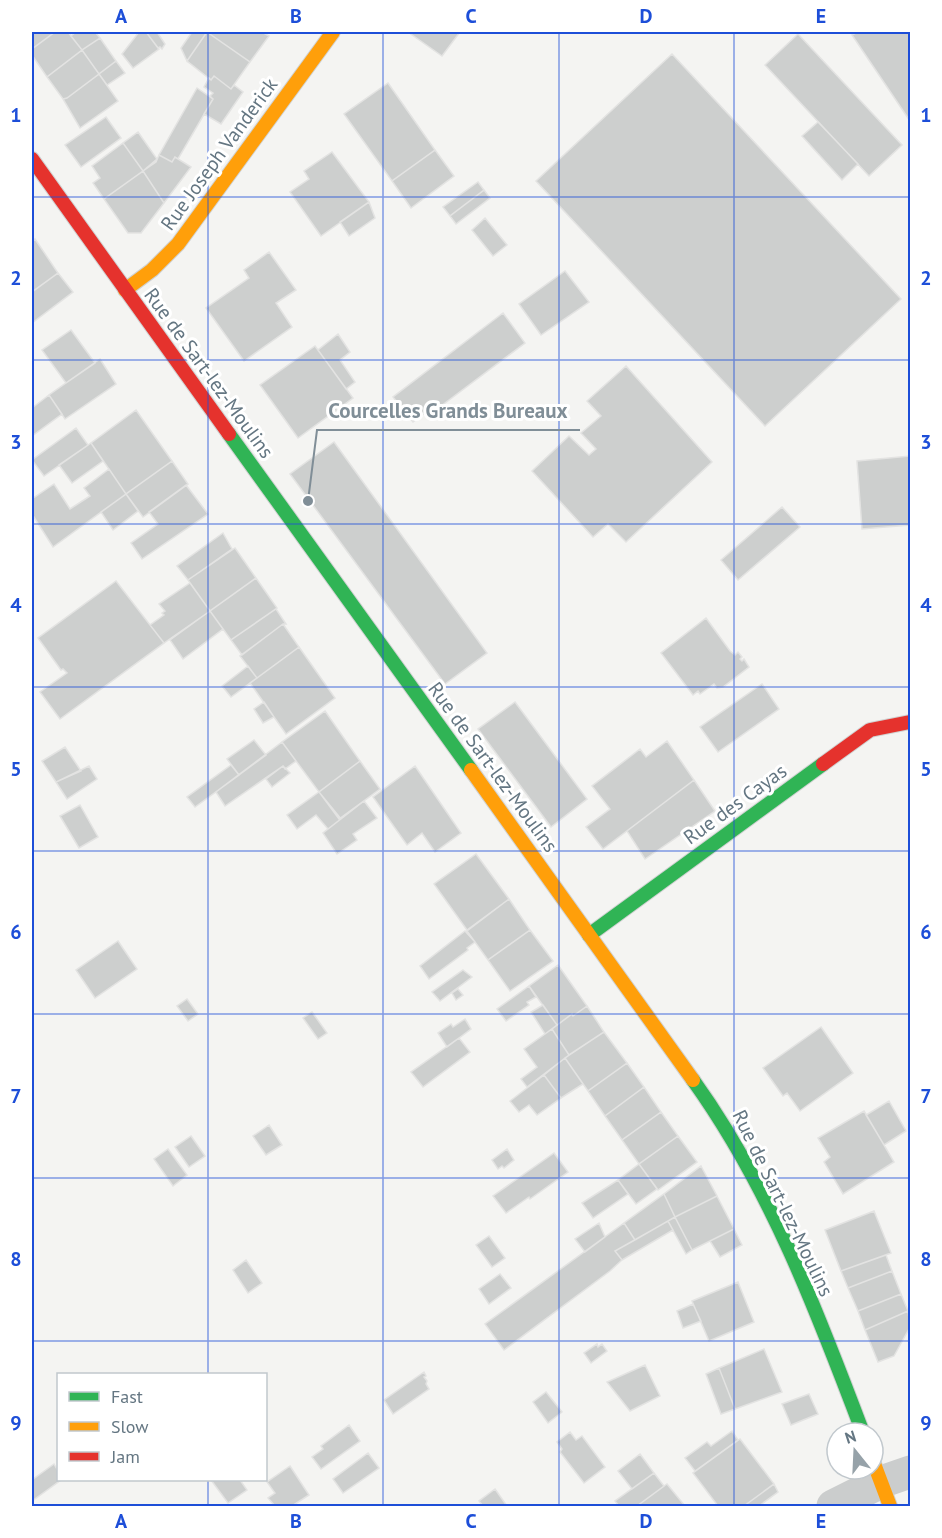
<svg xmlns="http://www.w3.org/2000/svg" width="942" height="1538" viewBox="0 0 942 1538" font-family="'PT Sans',sans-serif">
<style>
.building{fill:#cdcfce;stroke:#e3e3e2;stroke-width:1.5}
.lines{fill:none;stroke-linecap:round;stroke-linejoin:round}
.fast-casing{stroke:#d0d2d2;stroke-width:16}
.slow-casing{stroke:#d0d2d2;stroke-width:16}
.jam-casing{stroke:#d0d2d2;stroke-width:16}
.street{stroke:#cbcdcd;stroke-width:33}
.fast{stroke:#30b455;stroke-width:14}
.slow{stroke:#ff9f0a;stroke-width:14}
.jam{stroke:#e5322d;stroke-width:14}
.grid{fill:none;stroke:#1d4ed8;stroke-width:1.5;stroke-opacity:0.55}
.labels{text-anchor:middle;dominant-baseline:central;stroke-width:6;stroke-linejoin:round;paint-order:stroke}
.street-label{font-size:20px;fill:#647682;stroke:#fff}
.leader{fill:none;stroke:#808e97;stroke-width:2}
.callout-dot{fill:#808e97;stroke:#fff;stroke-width:2}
.callout-label{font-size:21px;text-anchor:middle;font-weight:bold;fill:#808e97;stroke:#fff;stroke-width:6;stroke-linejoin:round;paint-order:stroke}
.neatline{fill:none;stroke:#1d4ed8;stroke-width:2}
.grid-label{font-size:20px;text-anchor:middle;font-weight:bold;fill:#1d4ed8}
</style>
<rect width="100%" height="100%" fill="#f4f4f2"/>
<path class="building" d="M32 32H55L32 49Z
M55 32H68L82 50 47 77 32 55V49Z
M76 32H95L100 38 82 50 71 36Z
M139 32H146L159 49 133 68 122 54Z
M146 32H157L165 44 162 49 160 47 158 48Z
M192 32H207L187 61 181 48Z
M207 32 250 62 231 89 214 76 211 80 187 61Z
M207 32H262L269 36 250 62Z
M408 32H460L442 56Z
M858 32H910V121L852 35Z
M798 34 902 145 869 176 765 65Z
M100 38 116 61 99 74 82 50Z
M82 50 99 74 67 98 63 99 47 77Z
M672 54 901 299 765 426 536 181Z
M116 61 125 73 107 85 99 74Z
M99 74 118 101 80 128 63 99 67 98Z
M214 76 231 89 234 85 243 92 221 124 204 114 213 99 210 96 213 93 204 87 209 78 211 80Z
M388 83 435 150 392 181 344 114Z
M197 88 213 99 178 159 175 157 172 162 159 155Z
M106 117 121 138 81 167 65 145Z
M818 122 858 164 842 180 802 136Z
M138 132 157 159 143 171 123 143Z
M123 143 143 171 104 199 93 183 100 178 92 166Z
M435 150 454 176 411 208 392 181Z
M332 152 369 202 321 236 290 192 309 179 304 171Z
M159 155 172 162 175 157 191 167 164 203 143 171 156 162Z
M143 171 164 203 141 233H128L104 199Z
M478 182 484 190 450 216 443 207Z
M484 190 490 198 456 224 450 216Z
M369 202 375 218 349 236 340 222Z
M485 218 507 245 493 256 472 230Z
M35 239 58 273 32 292V242Z
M269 252 296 290 276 303 292 327 244 361 206 308 249 278 244 270Z
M565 271 589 302 541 335 519 304Z
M58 273 73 292 32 323V292Z
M503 313 525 343 441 406 438 403 413 422 393 397Z
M71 330 95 363 66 383 42 350Z
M338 334 350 352 340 360 355 382 346 389 318 350Z
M315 346 353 398 298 438 260 385Z
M100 359 116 384 65 419 49 395Z
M626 366 712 462 626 542 608 524 593 537 532 471 569 436 589 455 596 449 581 433 601 416 587 401Z
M49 395 62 414 32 436V408Z
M136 410 172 461 126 494 91 443Z
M76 428 88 445 44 476 32 460Z
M334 442 487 653 445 684 290 474Z
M91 443 103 461 72 483 59 465Z
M910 456V525L862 529 857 461Z
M172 461 188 484 143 517 126 494Z
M109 469 126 494 53 547 32 514V499L54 484 70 509 90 496 84 488Z
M186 485 208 514 142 559 131 543 158 524 149 512Z
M126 494 138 511 113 530 101 512Z
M782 507 800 527 738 580 721 560Z
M223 533 232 549 188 580 177 566Z
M235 548 256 578 210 611 188 580Z
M256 578 277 608 231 640 210 611Z
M116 581 164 643 60 719 40 692 67 673 63 669 61 670 38 638Z
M190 583 210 611 164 643 150 625 164 615 162 613 165 611 159 604Z
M276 609 286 624H283L242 655 231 640Z
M210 611 223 629 183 659 170 640Z
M706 618 730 651 735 655 738 652 742 657 740 659 742 661 744 659 749 667 723 687 717 688 714 684 700 694 698 691 693 695 661 653Z
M283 624 299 647 257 678 240 656Z
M299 647 335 698 286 734 250 683Z
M248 666 257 678 231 697 222 686Z
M762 684 779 709 718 752 700 727Z
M264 702 274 717 263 723 254 709Z
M515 702 587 799 551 827 478 729Z
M325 711 360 761 319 792 282 742Z
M254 740 266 755 239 775 227 759Z
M667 741 694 780 603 849 586 827 610 809 592 786 640 749 646 757Z
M282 742 296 761 285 769 283 766 225 806 216 792Z
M65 747 81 771 56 782 42 761Z
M360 761 380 789 339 819 319 792Z
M231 765 239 775 195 807 187 797Z
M89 766 97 779 67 799 56 782Z
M283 766 290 773 272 787 266 779Z
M415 766 461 833 435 852 422 833 407 845 373 797Z
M694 780 715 811 645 859 627 831Z
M319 792 341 819 328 829 316 815 297 829 287 815Z
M364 801 377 818 353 834 357 840 337 854 323 833Z
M80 805 98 837 79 848 60 816Z
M476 854 509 899 467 930 434 884Z
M509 899 530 930 488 960 467 931Z
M530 930 553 961 510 991 488 960Z
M465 931 475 942 467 948 468 950 429 979 420 966Z
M118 941 137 969 95 998 76 970Z
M558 965 587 1006 573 1016 572 1014 557 1025 529 986Z
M463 970 472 977 440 1001 432 992Z
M529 986 536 997 527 1002 529 1005 506 1021 497 1009Z
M458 989 463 995 456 1000 452 993Z
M187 999 198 1014 188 1021 177 1006Z
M543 1005 557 1025 545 1034 531 1012Z
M587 1006 604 1032 569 1055 552 1029 572 1014 573 1016Z
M312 1012 327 1033 318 1039 303 1018Z
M465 1019 471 1029 447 1047 438 1033 451 1024 453 1027Z
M821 1027 853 1073 800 1111 787 1093 783 1096 763 1068Z
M552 1029 569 1055 527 1087 521 1079 537 1067 524 1049Z
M604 1032 627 1063 588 1091 565 1058Z
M459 1038 470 1052 423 1087 411 1072Z
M565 1058 583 1084 561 1098 544 1075Z
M627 1063 644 1087 605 1116 588 1091Z
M544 1075 561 1098 537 1115 529 1105 519 1112 510 1101Z
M644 1087 661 1112 622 1140 605 1116Z
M889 1101 906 1131 884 1145 866 1115Z
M864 1111 894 1162 843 1194 824 1162 830 1157 818 1138Z
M661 1112 678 1136 639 1164 622 1140Z
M269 1125 282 1145 266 1155 253 1136Z
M191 1136 205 1156 189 1167 175 1147Z
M678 1136 697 1162 658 1190 639 1164Z
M168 1149 187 1175 173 1186 154 1159Z
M507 1149 514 1160 504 1168 502 1166 498 1169 492 1160Z
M554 1153 568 1172 530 1199 529 1197 506 1213 493 1196Z
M639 1164 657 1189 636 1204 618 1180Z
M701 1166 717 1196 675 1217 664 1194Z
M618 1180 628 1194 593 1218 582 1203Z
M664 1194 675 1217 635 1240 624 1223Z
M717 1196 734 1229 692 1250 675 1217Z
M874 1211 891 1253 841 1271 825 1230Z
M675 1217 692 1250 686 1254 668 1221Z
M668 1221 673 1230 622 1260 615 1251Z
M599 1223 605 1237 585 1252 575 1239Z
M624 1223 635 1240 615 1251 622 1260 610 1271 504 1350 485 1324Z
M734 1229 742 1245 720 1257 710 1241Z
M489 1236 505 1258 492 1267 476 1245Z
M886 1255 892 1271 848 1288 841 1271Z
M246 1260 262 1283 248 1293 233 1270Z
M892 1271 901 1294 858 1311 848 1288Z
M500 1274 511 1288 489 1304 479 1289Z
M738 1282 754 1322 709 1341 692 1301Z
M901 1294 908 1311 865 1330 858 1311Z
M693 1304 701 1321 683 1328 677 1311Z
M908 1311 910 1327 894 1356 878 1362 865 1330Z
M597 1344 598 1347 602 1344 607 1351 591 1363 584 1353Z
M764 1349 782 1392 735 1409 719 1368Z
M645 1365 660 1396 630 1411 607 1382Z
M719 1368 735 1409 721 1414 706 1374Z
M424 1372 426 1376 424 1377 427 1381 426 1384 429 1389 393 1414 384 1400Z
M546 1392 562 1412 548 1423 533 1402Z
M809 1394 818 1414 791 1425 782 1404Z
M349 1425 360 1441 321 1469 312 1457 323 1449 321 1446Z
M732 1431 738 1440 695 1471 685 1458 707 1442 711 1446Z
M570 1432 576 1440 582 1436 605 1467 584 1483 560 1452 562 1449 557 1442Z
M740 1439 774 1484 744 1506H718L693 1473Z
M368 1453 379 1468 343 1493 333 1479Z
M640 1454 654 1473 632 1489 618 1471Z
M54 1464 58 1471V1480H61L32 1501V1480Z
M290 1466 309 1495 292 1506H275L268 1498 275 1493 267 1482Z
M654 1473 664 1486 637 1506H619L615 1501Z
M211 1480H240L247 1490 228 1503Z
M667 1484 685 1506H637L664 1486Z
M774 1484 778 1492 759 1506H744Z
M495 1489 507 1506H483L479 1501Z"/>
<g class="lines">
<defs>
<path id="fast" d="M229 434 471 770
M589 935 823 764
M693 1080C770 1187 817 1311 863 1433"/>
<path id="slow" d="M125 290 152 270 178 244 333 32
M471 770 693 1080
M873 1461 890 1506"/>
<path id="jam" d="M32 159 229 434
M823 764 870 730 910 722"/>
</defs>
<use href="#fast" class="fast-casing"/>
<use href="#slow" class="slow-casing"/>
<use href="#jam" class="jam-casing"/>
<path class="street" d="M833 1506 881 1482 910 1472"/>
<use href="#fast" class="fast"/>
<use href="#slow" class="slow"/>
<use href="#jam" class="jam"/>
</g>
<path class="grid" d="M208 32V1374M383 32V1506M559 32V1506M734 32V1506M32 197H910M32 360H910M32 524H910M32 687H910M32 851H910M32 1014H910M32 1178H910M32 1341H910M208 1480V1506"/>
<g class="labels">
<g class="street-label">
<text transform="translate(219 154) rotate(-54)">Rue Joseph Vanderick</text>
<text transform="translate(209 373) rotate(54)">Rue de Sart-lez-Moulins</text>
<text transform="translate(493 767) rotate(54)">Rue de Sart-lez-Moulins</text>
<text transform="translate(735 804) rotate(-36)">Rue des Cayas</text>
<text transform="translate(783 1203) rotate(64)">Rue de Sart-lez-Moulins</text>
</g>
</g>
<path class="leader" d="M308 501L317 430H580"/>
<circle class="callout-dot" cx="308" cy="501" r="6"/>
<g class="callout-label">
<text x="448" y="418">Courcelles Grands Bureaux</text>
</g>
<rect width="942" height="1538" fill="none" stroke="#ffffff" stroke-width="66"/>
<rect x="57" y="1373" width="210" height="108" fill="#ffffff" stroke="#c1c8cd" stroke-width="1.5"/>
<rect x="69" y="1392" width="30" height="9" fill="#30b455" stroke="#c1c8cd" stroke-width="1.5"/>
<text x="111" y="1403" font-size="18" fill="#647682">Fast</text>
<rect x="69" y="1422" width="30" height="9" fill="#ff9f0a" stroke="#c1c8cd" stroke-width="1.5"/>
<text x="111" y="1433" font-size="18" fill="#647682">Slow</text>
<rect x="69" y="1452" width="30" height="9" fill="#e5322d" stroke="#c1c8cd" stroke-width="1.5"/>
<text x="111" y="1463" font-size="18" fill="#647682">Jam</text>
<g transform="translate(855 1451) rotate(342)"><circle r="28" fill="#ffffff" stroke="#c1c8cd" stroke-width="1.5"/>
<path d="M0-4.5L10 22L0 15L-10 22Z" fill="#96a2a9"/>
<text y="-9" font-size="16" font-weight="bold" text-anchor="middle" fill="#647682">N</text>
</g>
<rect x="33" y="33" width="876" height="1472" class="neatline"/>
<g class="grid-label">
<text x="121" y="23">A</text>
<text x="296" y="23">B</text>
<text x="471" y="23">C</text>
<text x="646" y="23">D</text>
<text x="821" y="23">E</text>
<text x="16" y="122">1</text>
<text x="926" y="122">1</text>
<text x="16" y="285">2</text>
<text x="926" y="285">2</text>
<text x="16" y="449">3</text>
<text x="926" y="449">3</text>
<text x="16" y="612">4</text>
<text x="926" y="612">4</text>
<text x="16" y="776">5</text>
<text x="926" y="776">5</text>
<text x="16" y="939">6</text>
<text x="926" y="939">6</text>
<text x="16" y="1103">7</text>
<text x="926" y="1103">7</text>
<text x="16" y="1266">8</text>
<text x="926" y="1266">8</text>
<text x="16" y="1430">9</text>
<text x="926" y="1430">9</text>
<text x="121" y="1528">A</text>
<text x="296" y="1528">B</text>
<text x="471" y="1528">C</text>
<text x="646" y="1528">D</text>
<text x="821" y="1528">E</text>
</g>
</svg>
